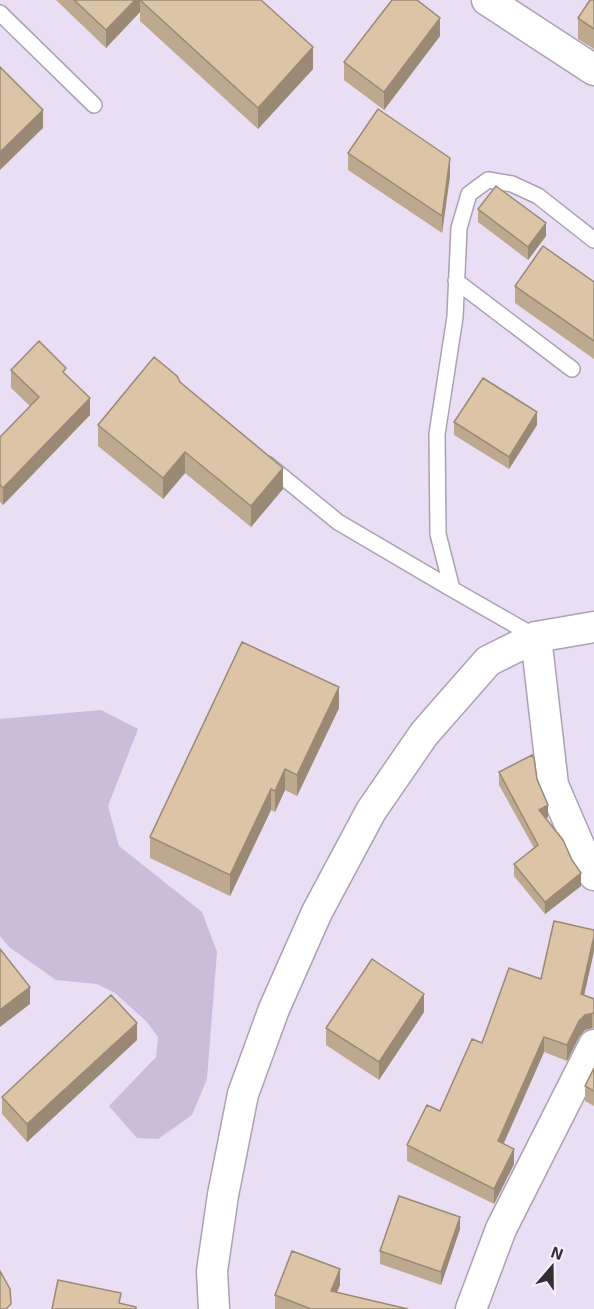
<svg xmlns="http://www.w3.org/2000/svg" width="594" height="1309" viewBox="0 0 594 1309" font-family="'Exo 2',sans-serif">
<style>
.green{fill:#cbbcd9}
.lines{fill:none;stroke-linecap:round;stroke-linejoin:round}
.lane-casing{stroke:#aba1b5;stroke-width:18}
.street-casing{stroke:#aba1b5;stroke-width:33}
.lane{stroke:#fff;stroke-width:15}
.street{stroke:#fff;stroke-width:30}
.wall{fill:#bda990}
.shaded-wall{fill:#9a8a75}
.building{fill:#dcc5a7;stroke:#9a8a75;stroke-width:1.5}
</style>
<rect width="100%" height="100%" fill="#e9def3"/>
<path class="green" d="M101 710 138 729 108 806 119 846 202 912 217 952 207 1079 192 1115 158 1139 137 1138 109 1106 156 1057 158 1037 146 1021 115 993 97 984 56 980 9 947 0 936V719Z"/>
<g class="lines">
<defs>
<path id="lane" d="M0 13 94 105
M456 281 572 369
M267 464 338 522 452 589
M536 637 452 589 438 534 437 434 455 317 459 228 469 194 488 180 512 184 538 196 594 240"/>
<path id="street" d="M487 0 594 70
M536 637 553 785 587 864 594 875
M214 1309 212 1271 223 1195 243 1094 274 1009 317 912 371 811 424 734 488 661 536 637 594 627
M471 1309 501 1229 594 1045"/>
</defs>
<use href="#lane" class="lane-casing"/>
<use href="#street" class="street-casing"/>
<use href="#lane" class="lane"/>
<use href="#street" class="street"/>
</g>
<path class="wall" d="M56 0H261L313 69 258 129 140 21V12L106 48Z
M594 0V49L578 39V18Z
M440 36 384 110 344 80V62Z
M348 153 450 176 442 233 348 170Z
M478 209 546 236 528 260 478 222Z
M594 282V359L515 303V286Z
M11 370 66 375 90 415 3 505 0 502V437L30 406 11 388Z
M180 382 283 489 251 527 185 473 163 499 98 446V425Z
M454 422 537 425 509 469 454 435Z
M339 708 297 796 285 790 275 812 271 810 230 896 150 858V837Z
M499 772 537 779 548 817 546 819 581 886 545 914 514 876V864L534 848 499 785Z
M594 951 584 995 594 998V1028L585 1030 579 1037 567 1061 544 1052 504 1143 514 1164 494 1204 407 1161V1145L440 1111 482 1043 541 979Z
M424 1012 379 1080 326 1045V1028Z
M137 1040 27 1142 2 1114V1097Z
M594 1068V1106L585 1101V1086Z
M460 1229 441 1285 380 1264V1251Z
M340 1285 337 1292 408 1309H275V1295Z"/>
<path class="shaded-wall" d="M135 0H148H140V12L106 48V30Z
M440 18V36L384 110V92Z
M313 47V69L258 129V108Z
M43 110V128L0 170V152Z
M450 158V176L442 233V216Z
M546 223V236L528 260V247Z
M90 398V415L3 505V488Z
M537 412V425L509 469V457Z
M185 452V473L163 499V478Z
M283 468V489L251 527V506Z
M339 687V708L297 796V775Z
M285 769V790L275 812V791Z
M271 789V810L230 896V875Z
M548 805V817L539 823V810Z
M581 873V886L545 914V902Z
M594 936V951L581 1009V994Z
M30 987V1004L0 1027V1010Z
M424 994V1012L379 1080V1062Z
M592 1012V1028L585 1030 579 1037 567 1061V1045L579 1021 585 1015Z
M137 1023V1040L27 1142V1124Z
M544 1037V1052L498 1156V1141Z
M514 1149V1164L494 1204V1189Z
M460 1217V1229L441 1285V1272Z
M340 1269V1285L331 1306V1291Z"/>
<path class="building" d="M74 0H135L106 30Z
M140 0H261L313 47 258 108Z
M392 0H417L440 18 384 92 344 62Z
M590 0H594V29L578 18Z
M0 67 43 110 0 152Z
M378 109 450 158 442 216 348 153Z
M496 186 546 223 528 247 478 209Z
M543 246 594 282V341L515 286Z
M39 341 66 368 63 372 90 398 3 488 0 485V437L39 397 11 370Z
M154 357 177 376 180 382 283 468 251 506 185 452 163 478 98 425Z
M483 378 537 412 509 457 454 422Z
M242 642 339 687 297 775 285 769 275 791 271 789 230 875 150 837Z
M532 755 534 758 537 779 548 805 539 810 563 840 572 860 581 873 545 902 514 864 538 845 499 772Z
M554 921 594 930V936L581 994 594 999V1013L585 1015 579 1021 567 1045 544 1037 498 1141 514 1149 494 1189 407 1145 427 1105 440 1111 472 1039 482 1043 509 968 541 979Z
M0 949 30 987 0 1010Z
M372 959 424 994 379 1062 326 1028Z
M111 995 137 1023 27 1124 2 1097Z
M594 1068V1091L585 1086Z
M399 1196 460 1217 441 1272 380 1251Z
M292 1251 340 1269 331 1291 408 1309H311L275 1295Z
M0 1271 10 1289 11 1304 6 1309H0Z
M58 1280 121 1293 119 1303 136 1307V1309H52Z"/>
<g transform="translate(552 1267) rotate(20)" stroke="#f5ecfd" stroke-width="4.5" paint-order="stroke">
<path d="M0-4.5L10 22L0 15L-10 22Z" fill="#322e36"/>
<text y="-9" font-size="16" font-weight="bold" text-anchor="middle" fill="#322e36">N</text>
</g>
</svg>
